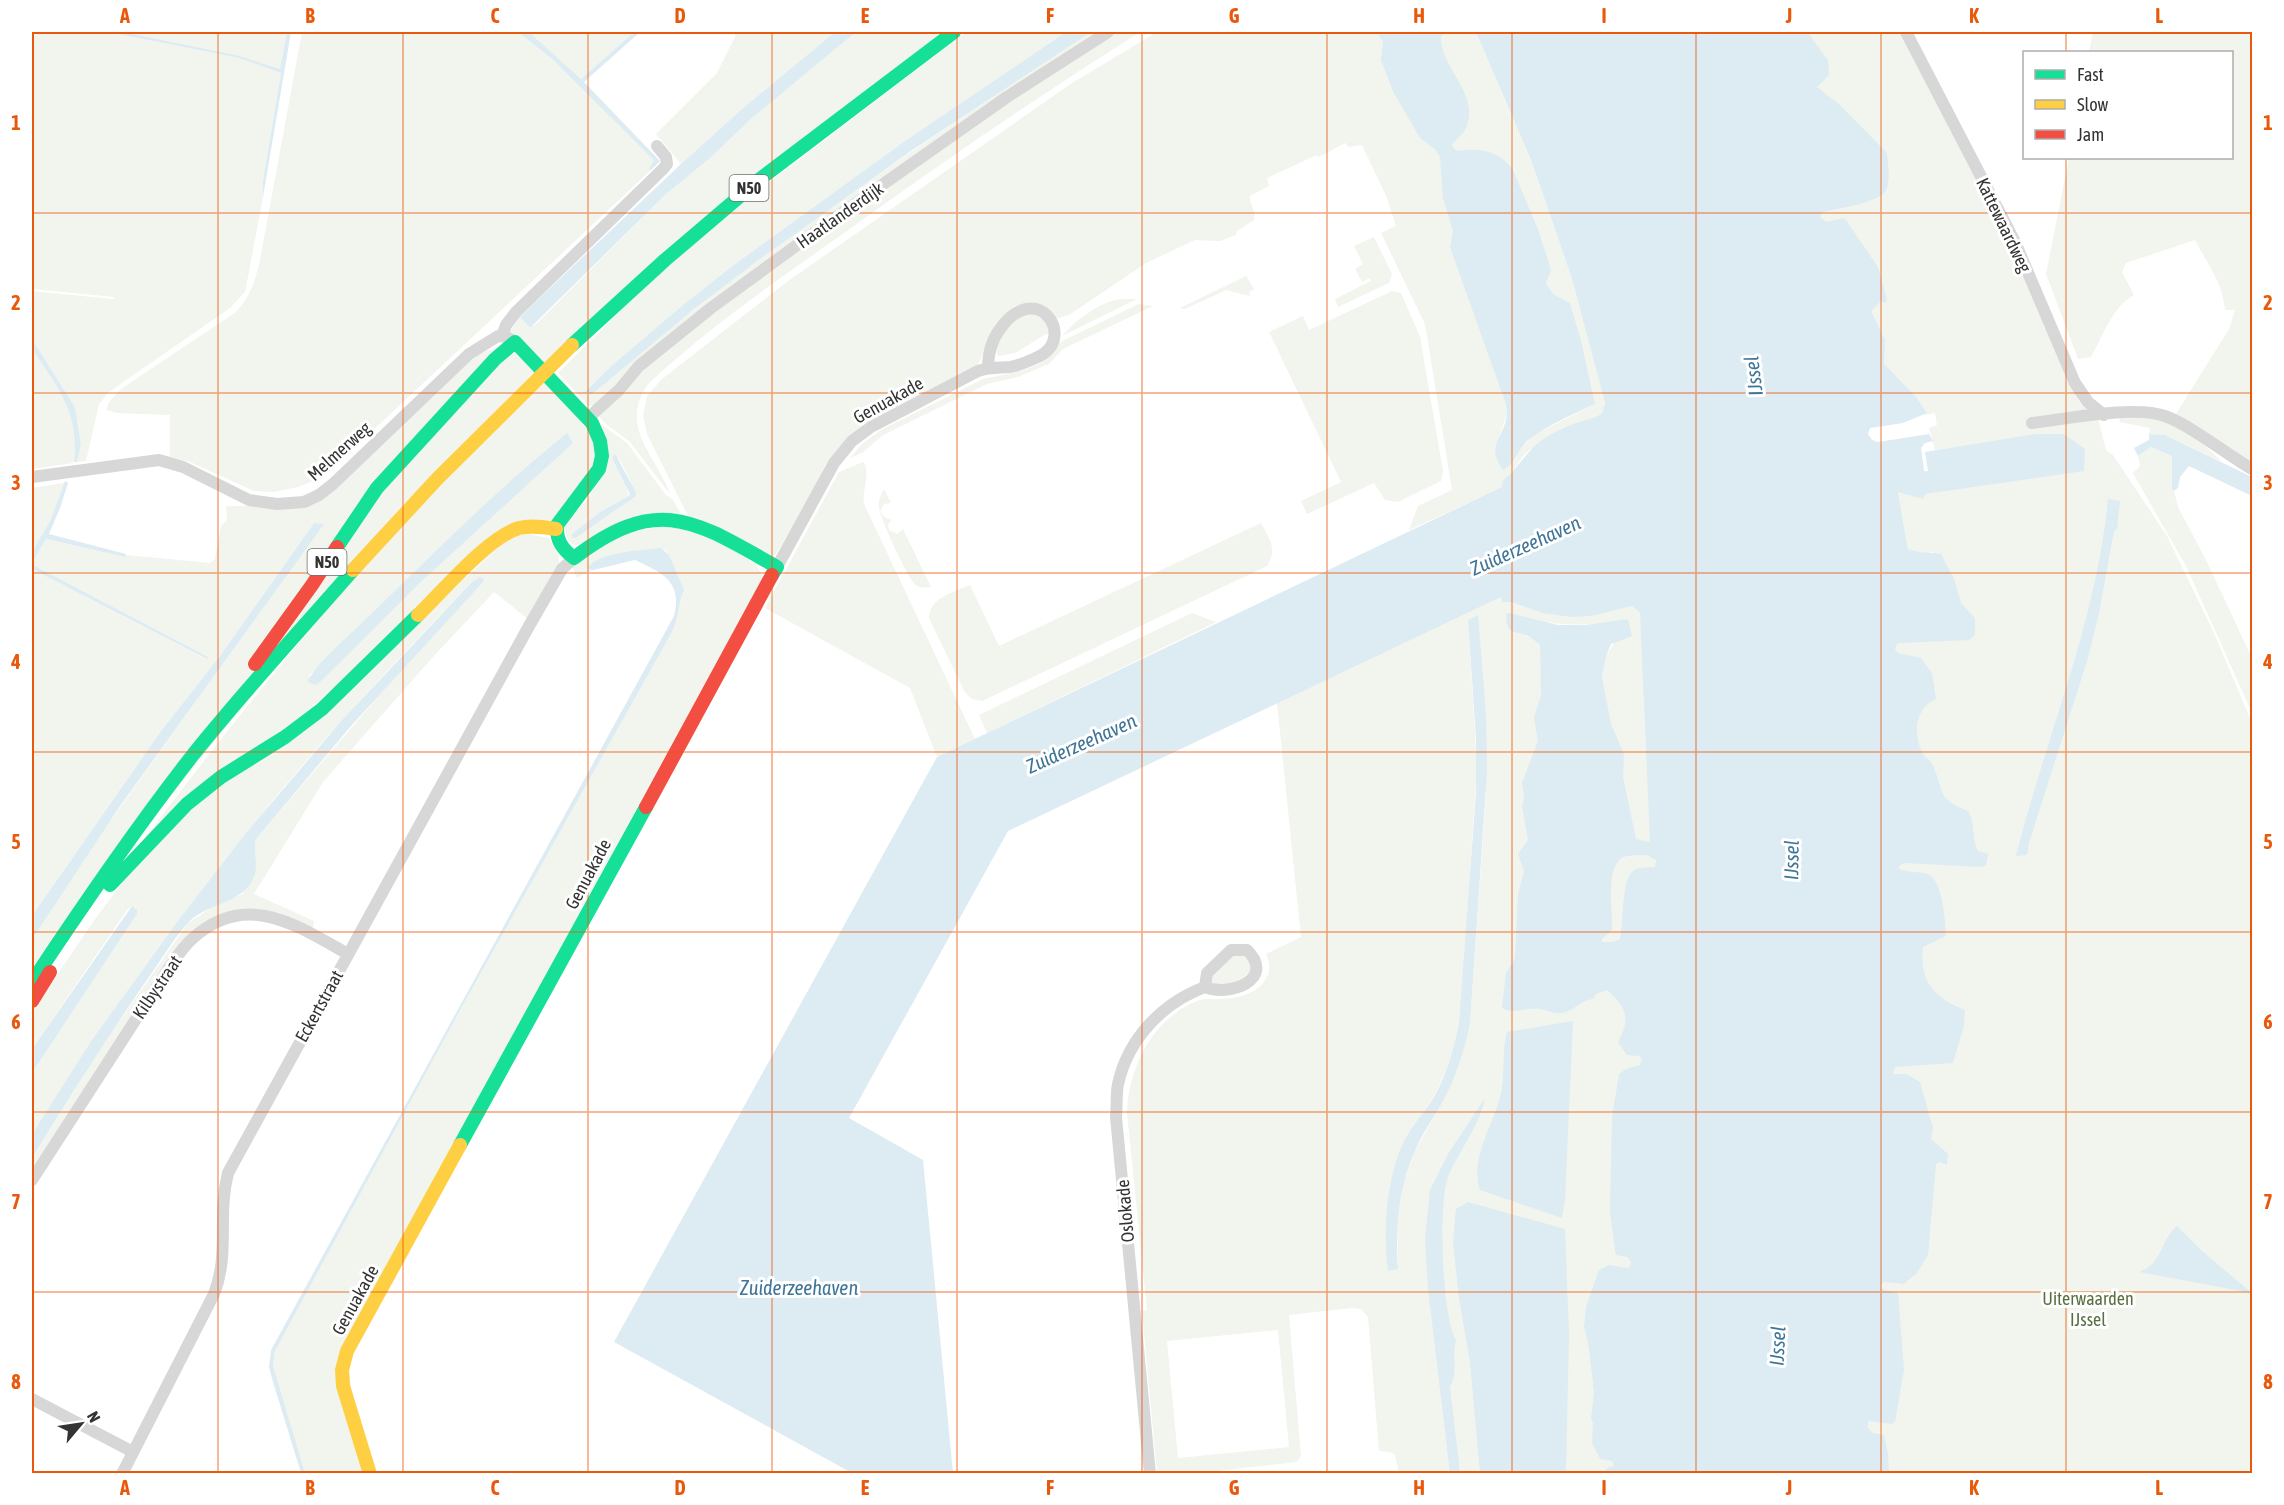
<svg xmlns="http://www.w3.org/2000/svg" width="2284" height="1505" viewBox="0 0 2284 1505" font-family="'Asap Condensed',sans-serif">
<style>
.green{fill:#f1f5ed;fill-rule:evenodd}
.water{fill:#ddebf3;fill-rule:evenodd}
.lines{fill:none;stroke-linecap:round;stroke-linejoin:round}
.street{stroke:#d7d7d7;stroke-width:12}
.fast{stroke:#16e098;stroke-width:14}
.slow{stroke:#ffcf43;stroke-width:14}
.jam{stroke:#f24e42;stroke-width:14}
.grid{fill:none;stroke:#e8590c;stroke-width:1.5;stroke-opacity:0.55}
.labels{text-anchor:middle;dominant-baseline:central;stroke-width:6;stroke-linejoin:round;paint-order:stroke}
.shield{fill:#fff;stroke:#707070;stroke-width:1.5}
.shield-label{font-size:16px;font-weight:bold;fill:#333}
.street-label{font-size:18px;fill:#333;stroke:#fff}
.park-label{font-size:18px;fill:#56703f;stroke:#fff}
.water-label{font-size:20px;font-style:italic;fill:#3f7597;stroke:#fff}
.neatline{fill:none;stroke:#e8590c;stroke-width:2}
.grid-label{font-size:20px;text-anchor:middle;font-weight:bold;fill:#e8590c}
</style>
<rect width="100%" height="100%" fill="#fff"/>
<path class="green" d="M32 32H108L239 58 281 73 263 181V197L245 292 230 308 109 392 99 404 86 461 77 462 81 445 75 407 32 339V291L113 299 114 297 32 289Z
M123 32H287L280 70 236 55Z
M302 32H518L551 58 655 160 649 169 651 170 323 477 298 487 273 492 254 491 190 462 170 457V415L117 413 106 410 109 402 121 389 236 312C251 296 255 281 260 260Z
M529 32H634L581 79Z
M735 32H835L742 109 681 164 656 134 717 73 735 37Z
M856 32H942L543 364 510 331 520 317 530 328 537 323 665 195 710 158 751 119Z
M966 32H1066L905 141 735 264 688 301 618 360 586 393 591 395C746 259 920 145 1091 32H1103L908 162 595 405 589 406 558 373 622 309 719 221Z
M1114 32H1140C1040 95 943 162 847 231 779 279 710 326 649 383 617 426 656 455 670 494L629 441 608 426 599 417V414L641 369 713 311 954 137Z
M1157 32H1476L1531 160 1555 229 1572 279 1605 403 1602 413C1588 423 1569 423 1555 433 1545 439 1532 447 1524 455 1517 464 1513 473 1503 480V487L1409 530 1418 506 1452 490 1426 330 1424 322 1381 233 1396 226 1387 198 1362 145 1349 147 1345 143 1319 157 1317 155 1267 178 1269 186 1250 196C1249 205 1257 211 1254 220L1237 231 1236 235 1220 241 1195 240 1146 263 1069 315 1059 318 1054 317 1038 304 1032 303 1014 306 992 332 978 365 850 437 825 465 814 491 774 557 688 516 647 434 643 416 647 396 662 379 788 281 1072 83ZM1548 277 1546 283 1553 294 1570 303 1581 340 1595 404 1534 435 1516 453 1495 448 1507 414 1504 399 1488 353Z
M1755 32H1901L1979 179 2098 418 2106 450 2113 455 2167 536 2214 633 2252 723V1473H1860L1892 650 1933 552 1921 554 1908 549 1898 491 1924 494 2043 476 1949 448 1935 450 1929 428 1937 425 1935 413 1864 425Z
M2093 32H2252V466L2174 417 2229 329 2235 310H2225C2223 283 2207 263 2195 240L2126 263 2122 272 2134 295C2112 307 2103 336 2091 357L2078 359 2046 274 2069 158H2232V52H2089Z
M1374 237 1392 274 1389 283 1338 307 1335 299 1371 281 1370 278 1362 282 1355 269 1363 264 1354 246Z
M1246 276 1254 289 1249 292 1250 296 1226 290 1185 309 1180 308Z
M1392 291 1401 293 1420 337 1443 471 1441 481 1398 502 1385 500 1374 483 1307 514 1301 501 1341 482 1269 332 1303 316 1309 330Z
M1120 299H1137L1062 336C1077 319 1098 303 1120 299Z
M1139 304 1153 306 1063 349 1049 364 1018 377 987 384 883 435 862 453 850 458 862 444 881 430 983 379 1022 371 1043 362 1053 354 1060 342Z
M1031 312 1048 323 1050 335 1046 334 1015 353 998 356 995 347 1013 319Z
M32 349C54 382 85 419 73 463L32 469Z
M490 350 514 354 536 370 399 509 32 971V939L85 856 323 524 314 523 220 656 161 731 32 916V569L206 659 208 657 33 565 32 562 45 539 125 557 126 555 210 563 215 559 221 526 227 520 226 506 308 505 474 354Z
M546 381 595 438 594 468 550 522 530 520 309 717 131 857C217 741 307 629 404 522 449 473 499 428 546 381ZM553 444 425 578 316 685 309 676 329 655 483 507Z
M2119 417C2128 417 2138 416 2147 417 2176 420 2203 442 2222 462L2165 435 2149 434 2150 428 2120 422Z
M601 424 627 443 666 495 673 500 680 512 678 516 575 545 572 544C552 520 582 511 591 494 596 485 599 437 601 424ZM618 456 636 492V496L580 535 572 534 600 512 629 496Z
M2151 447 2172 456V488L2174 491 2178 507 2207 562 2252 658V713L2187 568 2133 473 2140 466 2138 456Z
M863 462C872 474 861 490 864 504L975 739 937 757 910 688 765 608 839 472Z
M64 483 50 521 32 552V488Z
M884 489 891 503 884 504 880 511 884 517 891 520 888 525 889 530 897 534 903 529 931 587C924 588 917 588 913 582 906 574 879 516 879 507 878 501 881 494 884 489Z
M1261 523C1269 539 1278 548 1267 566L982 701 972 699 964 691 929 618C929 598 954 592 970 585L999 646Z
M663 526 702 532 756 564 763 577 345 1343 363 1473 305 1474 277 1381 273 1366 275 1351 458 1014 672 632 683 593 666 550 589 569 593 570 577 578 572 566 614 536Z
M517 532 549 538 559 556V564L528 619 494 592 432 658 323 782 254 894 314 921 313 928 279 913 258 910 206 921 189 933 173 955 32 1179V1158L102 1046 188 923 211 908 243 894 256 839 481 577 472 582C394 663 315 746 245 835 168 930 98 1031 32 1134V1073L137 914 132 906 127 910 32 1049V1012L93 922 136 864 165 831Z
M1501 597 1503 602H1511L1542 613 1632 606 1640 613 1656 864 1631 1262 1614 1466 1604 1474 1399 1473 1395 1455 1390 1452 1379 1451 1368 1317 1361 1309 1352 1308 1289 1315 1301 1456 1297 1462 1217 1471 1213 1473H1157L1142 1311 1147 1310 1127 1113C1128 1068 1153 1018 1197 1001 1205 998 1212 1000 1220 999 1236 998 1256 995 1265 980 1271 971 1270 964 1266 954L1301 937 1277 703ZM1519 615C1558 628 1588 626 1628 619L1606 656 1541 689 1540 645 1530 637 1513 632ZM1477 616 1486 713V794L1470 1024 1456 1073 1442 1103 1415 1151 1404 1182 1397 1217 1398 1269 1386 1234 1392 1179 1404 1142 1434 1096 1447 1068 1456 1041 1461 1006 1477 768 1468 620ZM1278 1330 1289 1447 1178 1458 1167 1341Z
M1192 613 1216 622 987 733 979 715Z
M1242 953 1254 968C1244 978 1226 991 1211 982L1210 978 1231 956Z"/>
<path class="water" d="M108 32H123L236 55 280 69 287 32H291L263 197V181L281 73 239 58Z
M518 32H529L581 79 634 32H640L584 82 660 161 651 170 649 169 654 160 551 58Z
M835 32H856L751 119 710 158 665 195 530 328 520 317 531 306 681 164 742 109Z
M1066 32H1091L911 151 756 262 693 310 591 395 585 392 618 360 688 301 735 264 905 141Z
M1377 32H1445L1441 36C1439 67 1481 93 1466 128 1463 135 1455 139 1452 146L1457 151C1479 148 1497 150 1512 168L1538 229 1551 270 1546 283 1553 294 1570 303 1581 340 1595 404C1572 415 1547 425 1527 441 1518 449 1514 465 1503 470 1484 444 1506 436 1507 413 1507 409 1505 403 1504 399L1450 247 1453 231 1443 198 1440 157 1436 150 1420 138 1393 91 1381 60 1383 42Z
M1476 32 1808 33 1828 60 1829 75 1817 87 1840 105 1887 153C1888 163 1891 183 1885 192 1877 203 1836 209 1822 212L1820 217 1826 222 1843 218 1846 220 1878 267 1887 300 1885 303 1881 301 1871 311 1885 340 1884 364 1916 397 1927 413 1903 423 1870 428 1868 434 1872 440 1878 442 1929 434 1933 441 1925 443 1921 448 1924 471H1928L1925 452 2036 434H2064L2085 449 2084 471 1925 494 1923 499 1898 492 1908 549C1920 554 1929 552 1941 554L1954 579 1961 603 1975 618V635L1969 640 1901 643 1897 644 1895 649 1898 653 1921 658 1932 673 1936 699C1915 708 1913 733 1922 752 1925 758 1931 760 1933 766 1945 792 1936 799 1968 811 1976 824 1971 838 1978 851L1988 854 1986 865 1981 867 1904 863 1899 866V869C1908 873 1918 871 1927 874 1943 879 1945 921 1946 936L1923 947C1919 981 1934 998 1965 1010L1964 1026 1953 1063 1895 1067 1893 1074H1906L1920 1082 1933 1128 1931 1139 1948 1154 1947 1165 1940 1162 1936 1164 1928 1255 1917 1273 1904 1284 1884 1282 1881 1284 1882 1289 1898 1293 1904 1370 1895 1422 1891 1424 1869 1421 1867 1427 1873 1433 1884 1435 1888 1453 1889 1473H1604L1607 1468 1614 1466 1612 1461 1600 1459 1592 1443 1593 1423 1591 1419 1594 1392 1588 1342 1584 1327 1586 1307 1599 1270 1609 1265 1627 1268 1630 1267 1631 1262 1627 1257 1616 1255 1615 1250 1610 1212 1612 1117 1619 1074 1626 1069 1640 1065 1642 1059 1639 1056 1627 1055 1618 1042C1620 1037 1623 1033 1624 1028 1630 1013 1618 999 1607 990L1596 994 1593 999C1581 1000 1575 1010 1563 1013 1556 1015 1547 1010 1540 1009 1527 1007 1513 1015 1502 1008L1506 973 1515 958 1518 894 1524 871 1518 854 1528 840 1522 806 1524 797 1522 783 1538 741 1534 717 1541 695 1540 645C1536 642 1532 638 1528 636 1513 631 1506 634 1506 614L1510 613 1558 625H1585L1628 619 1632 636 1611 644 1606 656 1602 677 1611 724 1624 754 1623 777 1636 839 1649 842 1650 839 1640 613 1632 606 1591 616 1572 617 1542 613 1511 602H1502L1501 597 1008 831 849 1118 923 1160 953 1473H852L614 1342 937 757 1502 487 1503 480C1519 468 1526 451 1542 440 1553 433 1564 427 1576 423 1585 420 1594 419 1602 413L1605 403 1572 279 1555 229 1531 160ZM1637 855H1647L1656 860 1655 867C1648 868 1638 866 1632 872 1621 882 1624 923 1620 939L1613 942H1602V939L1612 930C1613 912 1606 874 1619 860 1624 855 1631 856 1637 855Z
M32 339 75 407 81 445 77 462H74C80 413 58 388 32 349Z
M567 433 573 443 425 578 322 680 316 685 308 682C311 668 355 630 367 618 432 555 496 490 567 433Z
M2149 434 2165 435 2252 477V496L2189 466 2180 477 2178 488 2174 491 2172 489V456L2151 447 2138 456 2134 448 2149 440Z
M615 454 636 492V496L580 535 575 538 572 537V534L600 512 629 496 630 494 612 458Z
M65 481 68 483 60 508 49 534 126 554 125 557 46 539 32 562 33 565 208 657 207 659 32 569V552L50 521Z
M2108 499 2120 501 2117 529 2114 531 2099 613 2088 658 2029 843 2027 855 2016 856C2046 736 2096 624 2108 499Z
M314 523 324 524 120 806 32 939V916L161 731 220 656Z
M661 548 669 555 684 590C678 604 679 617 672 632L458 1014 275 1351 273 1366 305 1473H301L273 1382 269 1367 271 1350 674 616C683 581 662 573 635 560L593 570 589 569 588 567C602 551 641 551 661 548Z
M480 577 484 579 483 582 351 726 256 839C252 853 260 865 253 879 241 905 205 903 187 924 171 942 158 965 144 984 105 1041 68 1099 32 1158V1134L92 1040 180 918 246 833 343 719 472 582Z
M1478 615 1486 713 1487 772 1470 1024C1464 1051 1456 1078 1442 1103 1433 1119 1422 1134 1415 1151 1398 1189 1395 1229 1398 1269L1388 1271C1383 1230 1386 1181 1403 1143 1411 1127 1424 1113 1434 1097 1447 1073 1454 1049 1459 1023L1476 792V740L1468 620Z
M132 906 137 910V914L32 1073V1049Z
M1573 1021 1565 1200 1562 1218 1480 1190C1470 1159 1492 1127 1500 1097 1506 1076 1501 1053 1507 1032Z
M1485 1098C1479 1128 1459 1150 1448 1177 1438 1205 1442 1316 1456 1340 1451 1358 1459 1370 1450 1387L1460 1473H1450L1428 1289 1425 1239 1430 1190 1448 1154Z
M1468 1202 1565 1229 1569 1333 1566 1473H1480L1470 1362 1459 1298 1453 1242 1456 1209Z
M2177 1226 2202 1251 2252 1293 2139 1272C2163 1264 2160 1240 2177 1226Z"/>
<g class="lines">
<path class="street" d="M1906 32 2015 242 2075 383 2088 402 2104 415
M502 336 506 325 516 312 663 169 667 164 666 157 657 146
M588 418 619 390 639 366 711 308 808 237 1007 97 1108 32
M2032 423C2067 419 2134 405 2165 416 2192 426 2226 454 2252 469
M32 477 159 460 183 467 249 500 277 504 304 502 319 495 333 484 469 354 498 336 507 337 515 342
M777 567 834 463 852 441 871 427 978 371C989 367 998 368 1010 367 1019 366 1031 360 1040 356 1077 336 1036 278 1000 329 991 341 988 353 988 368
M32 1180 169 968C176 958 183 947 192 939 246 890 296 925 348 954
M32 1399 133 1452
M122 1474 214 1294C230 1253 217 1216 228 1173L529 626 562 569 574 558
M1150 1474 1116 1117C1117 1107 1116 1094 1118 1084 1128 1039 1162 1003 1205 987 1228 997 1277 980 1247 950H1231L1207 973 1205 987"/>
<path class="fast" d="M515 342 592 423 600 441 602 456 599 469 557 525C556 540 562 549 574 558 659 493 695 521 777 567L772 575
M572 345 665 260 760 179 954 32
M337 547 377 488 495 359 515 342
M110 885 187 804 221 777 285 737 322 709 418 615
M32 982C83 905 135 829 192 756 243 692 299 632 353 570
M460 1145 646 807"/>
<path class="slow" d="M353 570 437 479 572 345
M418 615C442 592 488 537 519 528 531 525 544 527 556 529
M370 1474 343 1386 342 1370 347 1351 460 1145"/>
<path class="jam" d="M255 664 312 585 337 547
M646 807 772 575
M32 1001 50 972"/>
</g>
<path class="grid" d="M218 32V1474M403 32V1474M588 32V1474M772 32V1474M957 32V1474M1142 32V1474M1327 32V1474M1512 32V1474M1696 32V1474M1881 32V1474M2066 32V52M2066 158V1474M32 213H2252M32 393H2252M32 573H2252M32 752H2252M32 932H2252M32 1112H2252M32 1292H2252"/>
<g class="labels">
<g class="shield">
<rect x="729.5" y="175" width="39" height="26" rx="4.5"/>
<rect x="307.5" y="549" width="39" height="26" rx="4.5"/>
</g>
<g class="shield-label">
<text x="749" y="188">N50</text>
<text x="327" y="562">N50</text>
</g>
<g class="street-label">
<text transform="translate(840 215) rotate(-35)">Haatlanderdijk</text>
<text transform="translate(2004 225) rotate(64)">Kattewaardweg</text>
<text transform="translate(888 400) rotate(-29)">Genuakade</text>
<text transform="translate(339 451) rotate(-42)">Melmerweg</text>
<text transform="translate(588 874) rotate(-62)">Genuakade</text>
<text transform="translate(157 987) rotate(-56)">Kilbystraat</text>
<text transform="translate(319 1006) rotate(-61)">Eckertstraat</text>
<text transform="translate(1125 1211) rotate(-95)">Oslokade</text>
<text transform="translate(355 1300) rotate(-61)">Genuakade</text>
</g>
<g class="park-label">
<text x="2088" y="1298">Uiterwaarden<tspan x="2088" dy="21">IJssel</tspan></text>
</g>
<g class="water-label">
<text transform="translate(1753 376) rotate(-97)">IJssel</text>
<text transform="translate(1525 545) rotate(-24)">Zuiderzeehaven</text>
<text transform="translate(1081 743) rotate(-24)">Zuiderzeehaven</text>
<text transform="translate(1791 860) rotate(-89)">IJssel</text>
<text x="799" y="1287">Zuiderzeehaven</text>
<text transform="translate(1777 1346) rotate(-87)">IJssel</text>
</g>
</g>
<rect width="2284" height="1505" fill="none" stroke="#ffffff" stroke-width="66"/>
<rect x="2023" y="51" width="210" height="108" fill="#ffffff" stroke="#adadad" stroke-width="1.5"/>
<rect x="2035" y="70" width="30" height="9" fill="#16e098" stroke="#adadad" stroke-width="1.5"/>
<text x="2077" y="81" font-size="18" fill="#333333">Fast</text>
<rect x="2035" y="100" width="30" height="9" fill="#ffcf43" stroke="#adadad" stroke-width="1.5"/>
<text x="2077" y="111" font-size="18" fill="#333333">Slow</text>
<rect x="2035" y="130" width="30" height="9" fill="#f24e42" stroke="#adadad" stroke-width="1.5"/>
<text x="2077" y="141" font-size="18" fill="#333333">Jam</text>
<g transform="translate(81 1424) rotate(61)" stroke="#ffffff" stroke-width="4.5" paint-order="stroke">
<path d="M0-4.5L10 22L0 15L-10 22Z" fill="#333333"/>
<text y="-9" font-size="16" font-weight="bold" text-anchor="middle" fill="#333333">N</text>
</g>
<rect x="33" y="33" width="2218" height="1439" class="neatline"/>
<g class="grid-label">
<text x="125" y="23">A</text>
<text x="310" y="23">B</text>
<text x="495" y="23">C</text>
<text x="680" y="23">D</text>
<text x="865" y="23">E</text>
<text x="1050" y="23">F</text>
<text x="1234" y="23">G</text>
<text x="1419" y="23">H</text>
<text x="1604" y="23">I</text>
<text x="1789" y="23">J</text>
<text x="1974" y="23">K</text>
<text x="2159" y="23">L</text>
<text x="16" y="130">1</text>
<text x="2268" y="130">1</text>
<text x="16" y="310">2</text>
<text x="2268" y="310">2</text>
<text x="16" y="490">3</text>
<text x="2268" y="490">3</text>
<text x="16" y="669">4</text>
<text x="2268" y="669">4</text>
<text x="16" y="849">5</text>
<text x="2268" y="849">5</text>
<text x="16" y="1029">6</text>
<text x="2268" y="1029">6</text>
<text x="16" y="1209">7</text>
<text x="2268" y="1209">7</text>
<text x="16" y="1389">8</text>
<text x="2268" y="1389">8</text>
<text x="125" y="1495">A</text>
<text x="310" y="1495">B</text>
<text x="495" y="1495">C</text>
<text x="680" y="1495">D</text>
<text x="865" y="1495">E</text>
<text x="1050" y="1495">F</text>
<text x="1234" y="1495">G</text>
<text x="1419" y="1495">H</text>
<text x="1604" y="1495">I</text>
<text x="1789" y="1495">J</text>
<text x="1974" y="1495">K</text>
<text x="2159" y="1495">L</text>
</g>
</svg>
